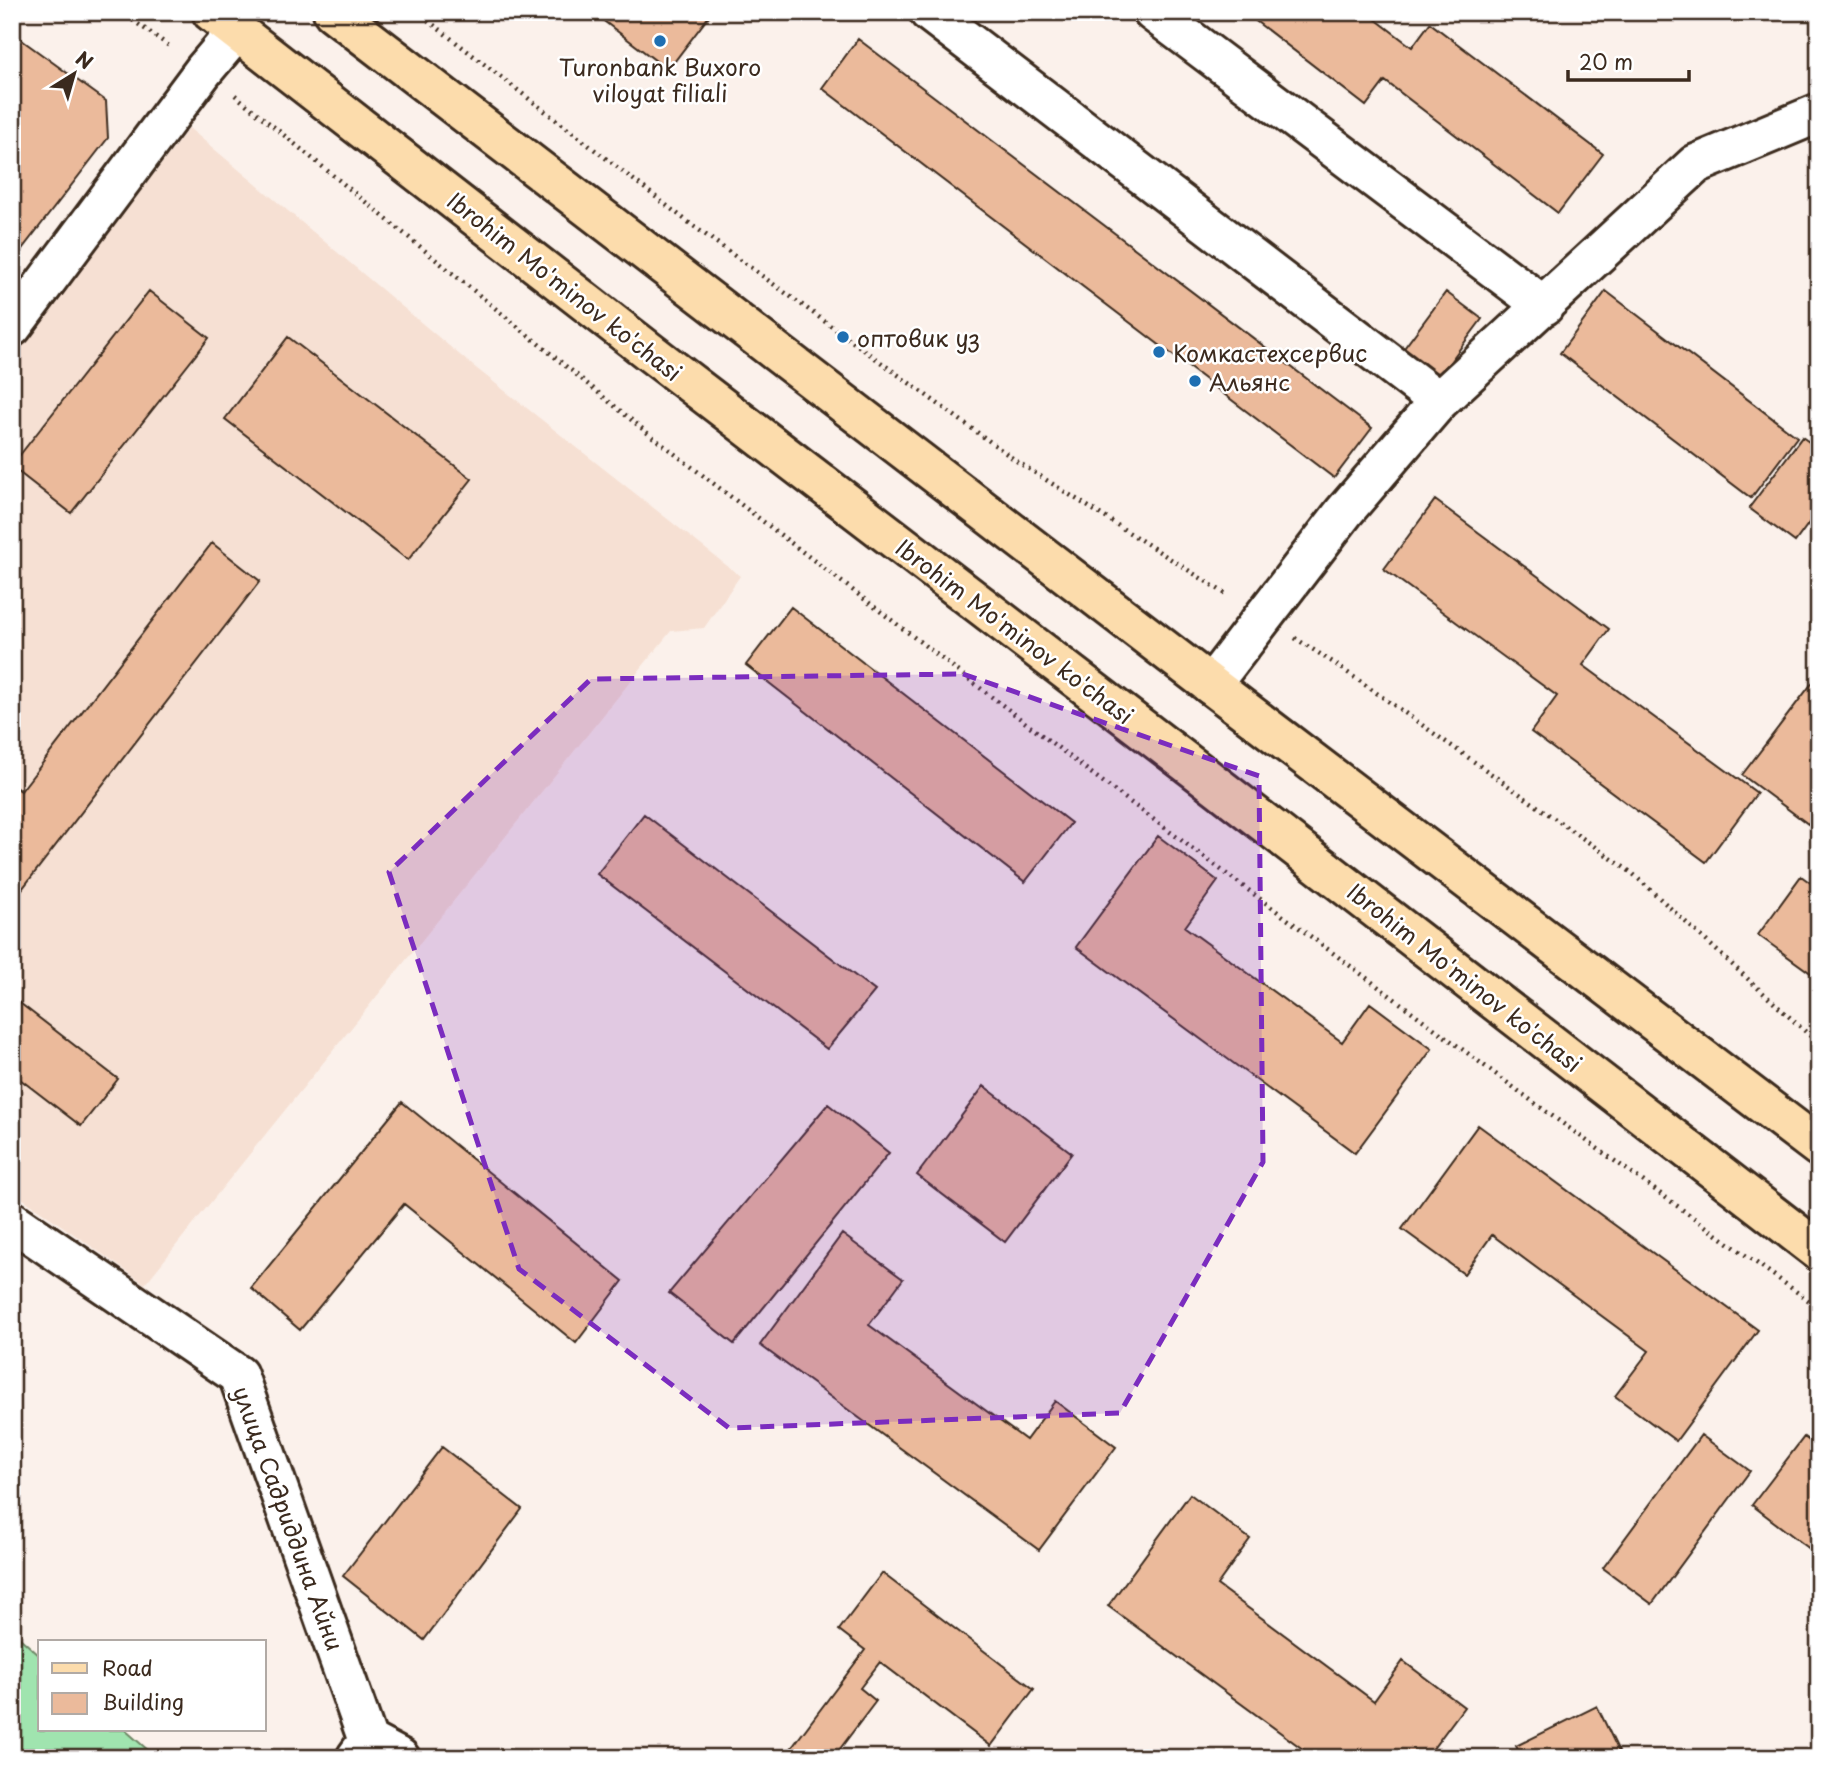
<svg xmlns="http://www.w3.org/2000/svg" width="1831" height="1770" viewBox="0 0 1831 1770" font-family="'Playpen Sans',sans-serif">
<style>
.built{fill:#f6e0d3}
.green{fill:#a0e4af;stroke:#6e8766;stroke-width:2}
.building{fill:#ebba9b;stroke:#3b2a1e;stroke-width:2}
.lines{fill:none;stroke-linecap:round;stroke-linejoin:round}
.minor-casing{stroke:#3b2a1e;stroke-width:44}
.major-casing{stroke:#3b2a1e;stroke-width:44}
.path{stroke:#3b2a1e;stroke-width:4.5;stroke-dasharray:2 5;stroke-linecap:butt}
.minor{stroke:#fff;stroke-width:38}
.major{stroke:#fcdcac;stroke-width:38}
.marked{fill:#7b2cbf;fill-opacity:0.2;stroke:#7b2cbf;stroke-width:5;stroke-dasharray:14 9;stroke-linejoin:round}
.poi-dot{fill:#1f6fb2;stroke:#fff;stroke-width:2.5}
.labels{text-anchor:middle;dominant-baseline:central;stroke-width:5;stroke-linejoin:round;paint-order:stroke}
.poi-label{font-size:23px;fill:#3b2a1e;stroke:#fff;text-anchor:start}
.street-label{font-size:23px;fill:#3b2a1e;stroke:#fff}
</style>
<rect width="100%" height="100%" fill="#fbf1eb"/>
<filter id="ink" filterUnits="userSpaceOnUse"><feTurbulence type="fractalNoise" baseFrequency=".0143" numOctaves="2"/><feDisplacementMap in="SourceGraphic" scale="14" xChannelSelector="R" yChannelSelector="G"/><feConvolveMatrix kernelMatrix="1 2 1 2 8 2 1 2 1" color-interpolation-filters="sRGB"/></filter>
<g filter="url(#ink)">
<path class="built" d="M189 128 467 361 740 576 704 628 671 631 145 1284 12 1191V358Z"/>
<path class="green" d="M12 1631 40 1656V1730H125L157 1758H12Z"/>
<path class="building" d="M592 12H712L668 70Z
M1244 12H1366L1412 47 1430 23 1603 154 1558 213 1385 81 1366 106Z
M12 33 106 101 108 138 12 262Z
M858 39 1372 428 1334 478 822 88Z
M149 291 209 338 71 513 12 467V465Z
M1606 291 1797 437 1751 498 1560 353Z
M1446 292 1482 319 1438 378 1402 351Z
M288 337 472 479 408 560 225 419Z
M1802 437 1819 449V509L1795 542 1749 508Z
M1435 500 1609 629 1583 665 1757 793 1706 862 1531 732 1557 696 1384 569Z
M212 543 260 581 12 902V785L21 791Z
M791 607 1071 823 1025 882 746 665Z
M1819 674V810L1808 824 1742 775Z
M644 814 875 991 827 1049 597 874Z
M1158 836 1218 881 1185 927 1342 1042 1370 1003 1432 1049 1355 1153 1076 947Z
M1801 876 1819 889V979L1758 935Z
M12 997 118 1079 81 1126 12 1073Z
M984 1086 1072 1153 1005 1242 917 1175Z
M402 1102 623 1281 576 1343 404 1204 300 1330 251 1288Z
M828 1104 889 1153 734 1344 669 1293Z
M1478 1125 1758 1330 1676 1441 1615 1396 1649 1351 1492 1235 1464 1274 1402 1229Z
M842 1234 903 1279 869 1325 1026 1440 1055 1401 1116 1447 1039 1550 760 1345Z
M1701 1435 1750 1471 1652 1604 1603 1568Z
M1804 1437 1819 1448V1556L1752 1505Z
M442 1447 522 1509 424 1640 343 1576Z
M1190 1494 1250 1539 1217 1585 1374 1701 1403 1661 1464 1707 1426 1758H1315L1108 1606Z
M882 1573 1034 1689 991 1746 880 1662 860 1688 876 1701 833 1758H784L865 1650 839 1630Z
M1597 1706 1622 1758H1522L1516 1746Z"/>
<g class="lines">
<defs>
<path id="minor" d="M929 12 1439 401
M1153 12 1544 306
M12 327 204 70 237 31
M1211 685 1344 512 1439 401 1696 164 1819 113
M12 1221 238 1375 368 1741 356 1758
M368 1741 400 1758"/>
<path id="major" d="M212 12 651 353 1200 773 1819 1251
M333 12 1211 685 1819 1147"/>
</defs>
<use href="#minor" class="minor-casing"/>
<use href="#major" class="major-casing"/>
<path class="path" d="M121 12 172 48
M417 12 688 222 1018 462 1229 596
M235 95 645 431 1095 776 1544 1110 1819 1308
M1295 638 1334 663 1632 873 1819 1044"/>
<use href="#minor" class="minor"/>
<use href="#major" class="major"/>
</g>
</g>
<path class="marked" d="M963 674 1259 776 1263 1162 1120 1413 729 1428 519 1269 389 872 591 679Z"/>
<g class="poi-dot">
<circle cx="660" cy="41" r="7"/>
<circle cx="843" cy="337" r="7"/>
<circle cx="1159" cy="352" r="7"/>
<circle cx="1195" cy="381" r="7"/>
</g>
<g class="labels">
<g class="poi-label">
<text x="660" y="66" text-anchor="middle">Turonbank Buxoro<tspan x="660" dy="26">viloyat filiali</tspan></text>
<text x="857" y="337">оптовик уз</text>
<text x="1173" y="352">Комкастехсервис</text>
<text x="1209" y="381">Альянс</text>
</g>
<g class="street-label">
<text transform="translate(565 286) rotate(38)">Ibrohim Mo'minov ko'chasi</text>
<text transform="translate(1015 631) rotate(37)">Ibrohim Mo'minov ko'chasi</text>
<text transform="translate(1465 977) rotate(38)">Ibrohim Mo'minov ko'chasi</text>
<text transform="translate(289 1518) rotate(70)">улица Садриддина Айни</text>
</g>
</g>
<rect width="1831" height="1770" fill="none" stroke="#fff" stroke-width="42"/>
<rect x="21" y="21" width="1789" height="1728" fill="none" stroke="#3b2a1e" stroke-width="2.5" filter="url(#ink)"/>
<rect x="38" y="1640" width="228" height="91" fill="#ffffff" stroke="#b1aaa5" stroke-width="2"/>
<rect x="52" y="1663" width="35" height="10" fill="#fcdcac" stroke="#b1aaa5" stroke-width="2"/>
<text x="102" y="1676" font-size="21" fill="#3b2a1e">Road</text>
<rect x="52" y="1693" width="35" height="21" fill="#ebba9b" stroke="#b1aaa5" stroke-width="2"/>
<text x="102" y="1710" font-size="21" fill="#3b2a1e">Building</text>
<g transform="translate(74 74) rotate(37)" stroke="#ffffff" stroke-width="5" paint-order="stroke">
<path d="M0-5L12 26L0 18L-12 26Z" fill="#3b2a1e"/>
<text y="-10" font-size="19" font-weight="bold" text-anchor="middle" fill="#3b2a1e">N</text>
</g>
<path d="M1568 70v10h121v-10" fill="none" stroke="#3b2a1e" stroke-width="3.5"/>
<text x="1579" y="70" font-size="21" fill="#3b2a1e" stroke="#ffffff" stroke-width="5" paint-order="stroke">20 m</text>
</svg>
